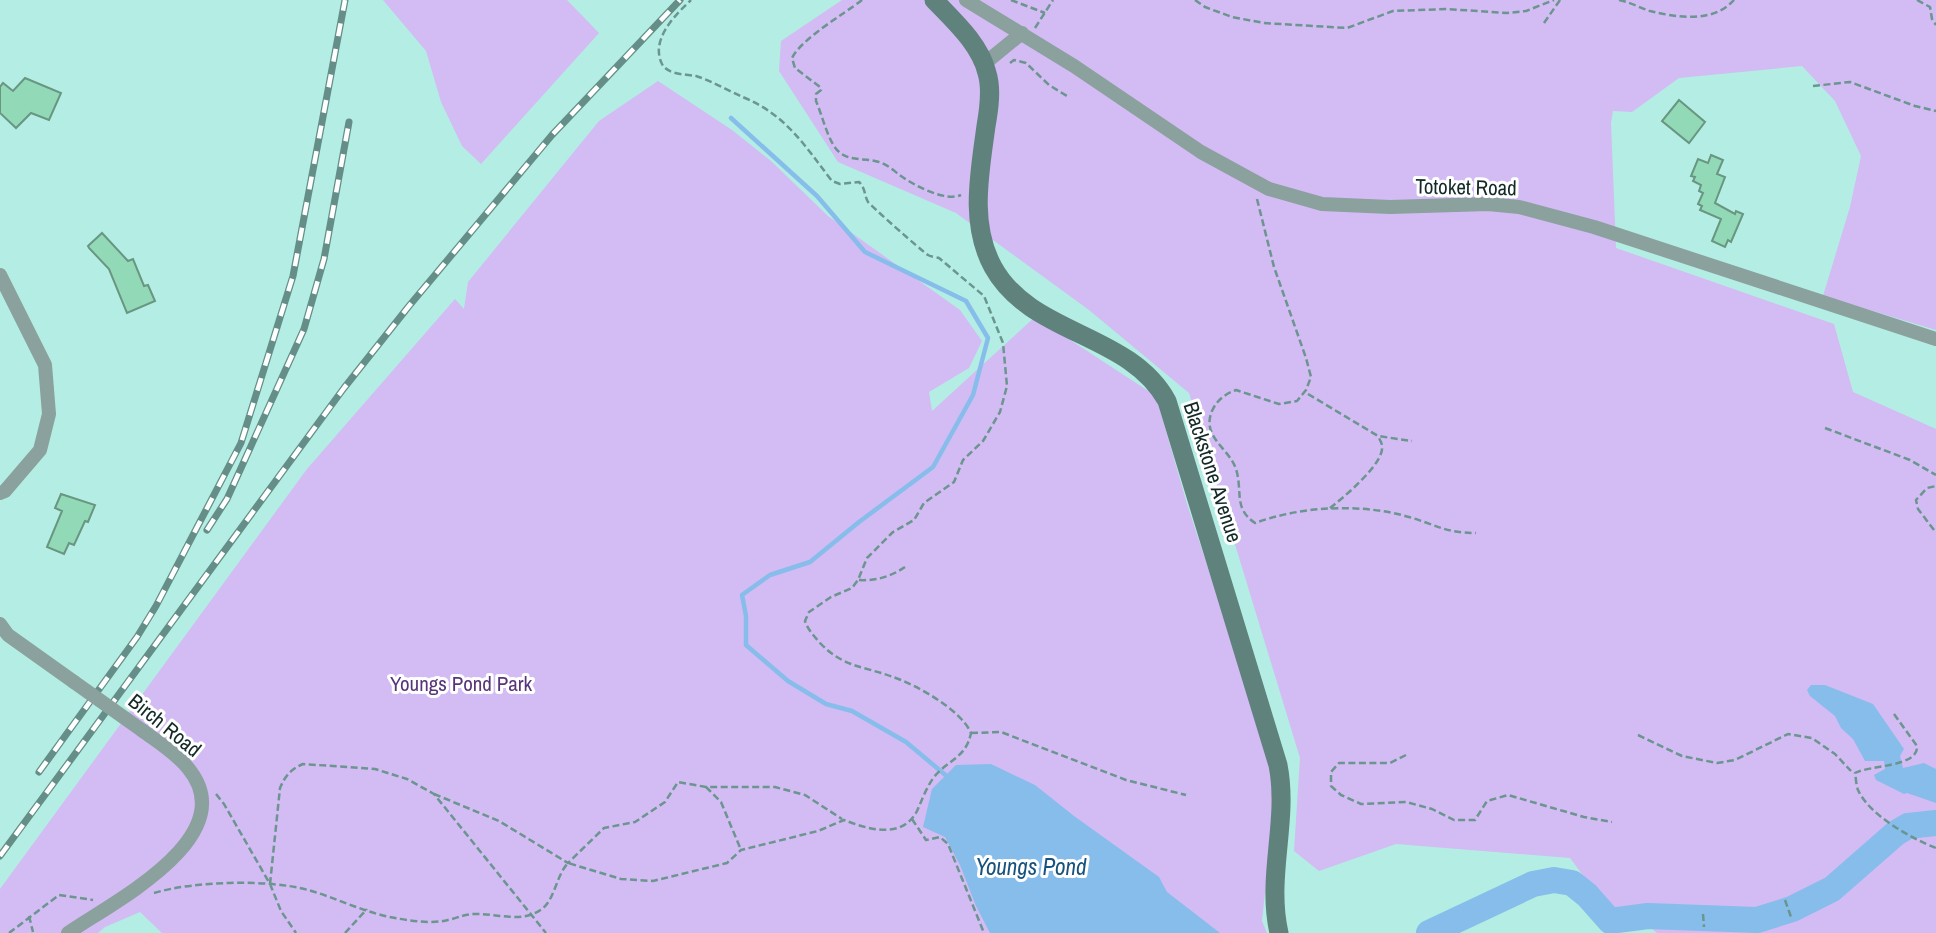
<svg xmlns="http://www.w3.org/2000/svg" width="1936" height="933" viewBox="0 0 1936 933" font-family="'Archivo Narrow',sans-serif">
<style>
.green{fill:#d3bbf3}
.water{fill:#87bdea}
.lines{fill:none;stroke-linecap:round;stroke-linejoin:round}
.stream{stroke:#87bdea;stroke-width:4.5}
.river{stroke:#87bdea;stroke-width:26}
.building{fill:#92d9b8;stroke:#689681;stroke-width:2}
.path{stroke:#6b958f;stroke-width:2.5;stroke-dasharray:7 3.5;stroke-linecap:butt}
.street{stroke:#8aa19d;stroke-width:14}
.secondary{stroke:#5f827d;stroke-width:19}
.rail-casing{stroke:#658e88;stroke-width:7}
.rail{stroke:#fff;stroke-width:4.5;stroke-dasharray:13;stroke-linecap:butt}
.street-bridge{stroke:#8aa19d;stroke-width:14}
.labels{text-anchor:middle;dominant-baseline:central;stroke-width:6;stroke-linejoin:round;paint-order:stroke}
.street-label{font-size:21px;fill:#122926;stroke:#fff}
.park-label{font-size:21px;fill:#57357a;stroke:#fff}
.water-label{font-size:23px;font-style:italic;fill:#16527d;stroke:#fff}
</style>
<rect width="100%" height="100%" fill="#b4ede4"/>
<path class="green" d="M383 0H567L599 33 481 164 462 146 441 102 426 51Z
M842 0H1936V330L1823 296 1850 207 1861 156 1835 101 1802 66 1679 78 1632 112 1613 111 1611 123 1616 248 1834 324 1853 392 1936 429V933H1657L1650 927 1613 916 1570 858 1396 844 1319 871 1294 851 1300 758 1189 393 1089 310 956 213 838 162 779 71 781 41Z
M658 81 732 130 771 161 828 216 960 310 982 341 969 368 929 392 932 411 1035 317 1156 396 1187 504 1275 773V797L1262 921 1267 933H162L140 912 105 927 98 933H0V889L307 469 455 299 464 309 468 282 599 121Z"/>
<path class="water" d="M1811 685H1825L1873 704 1904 749 1900 756 1903 768 1924 763 1936 769V803L1907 793 1904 794 1876 780 1874 775 1885 769 1884 761H1865L1853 739 1841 728 1835 716 1810 696 1807 690Z
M991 764 1035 785 1074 816 1159 877 1167 892 1220 933H990L976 906 960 865 945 837 923 827 932 789 956 765Z"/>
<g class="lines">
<path class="stream" d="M731 118 817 196 865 252 966 301 988 338 973 395 933 467 859 522 810 562 770 575 742 595 746 616V645L788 681 826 704 852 711 906 742 949 778"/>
<path class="river" d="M1429 933 1533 884 1554 880 1572 883 1587 895 1610 921 1648 916 1757 920 1792 909 1832 889 1896 833 1908 826 1936 823"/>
</g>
<path class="building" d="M25 78 61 93 49 120 31 113 16 128 0 113V87L3 83 13 91Z
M1679 100 1705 122 1689 143 1662 121Z
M1711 155 1723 160 1717 174 1725 177 1715 203 1735 214 1736 211 1743 214 1731 242 1728 240 1725 247 1712 241 1721 219 1700 210 1702 206 1698 204 1703 193 1699 191 1701 185 1693 181 1695 177 1691 176 1698 159 1708 163Z
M102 233 128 261 133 259 144 286 148 285 155 301 127 313 109 269 89 248 88 246Z
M61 494 95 505 88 522 85 521 74 545 69 543 64 554 47 547 62 511 55 508Z"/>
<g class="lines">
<path class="path" d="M862 0C844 14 801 39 792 58L795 68 820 87 821 90 816 94V101C822 115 826 133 834 146 845 163 862 157 879 162 887 164 894 171 901 176 915 186 946 202 961 195
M1011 0 1045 13
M1195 0 1205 7 1232 17 1264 23 1347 28 1393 11 1447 9 1507 13 1526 11 1554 0
M1619 0C1630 2 1640 8 1650 11 1679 18 1713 23 1734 0
M1917 0 1930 7 1932 19 1936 25
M1544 23 1560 0
M1035 28 1053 0
M1010 63 1014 60 1026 63 1049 85 1067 96
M1813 86 1850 82 1915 106 1936 111
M1257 199 1274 267 1306 358 1311 377 1306 390 1297 401 1279 404 1236 390C1225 394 1217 400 1212 411 1201 437 1229 448 1236 469 1243 492 1233 508 1255 523 1302 506 1361 503 1409 517 1437 525 1445 533 1476 533
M1308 394 1378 436 1412 441
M1825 428 1910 460 1936 475
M1330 508C1343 498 1385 463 1382 446 1382 442 1379 439 1378 436
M1934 530 1918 509 1916 500 1927 488 1936 486
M859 580C876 581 890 577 905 567
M1894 714 1917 746C1919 767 1870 765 1855 773 1856 778 1856 785 1858 790 1870 816 1911 838 1936 848
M971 733 1001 732 1126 780 1186 795
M1638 735 1682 756 1717 763 1735 760 1788 734 1812 738 1835 754 1851 771
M1406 755 1390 763H1339L1331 772V786L1341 795 1361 804 1406 802 1432 809 1454 820H1475L1487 801 1508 795 1584 817 1612 822
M706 787 721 802 741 850
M216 794 224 804 270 884 281 911 296 933
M434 794 499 821 568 863 604 828 635 822 665 802 678 782 706 787H775L805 795 842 819
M912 819 926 840 940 837 948 844 984 933
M270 884 280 788C285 776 291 769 303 764L375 769 407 779 434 794 546 933
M154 893C194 881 269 879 308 890 337 898 365 913 395 918 411 921 432 924 448 920 457 918 465 914 474 914 496 913 522 924 542 909 555 899 556 876 568 863L621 879 653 881 727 863 741 850 818 831 844 820C867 829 902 840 917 811 922 800 926 788 934 777 949 759 966 758 971 733 961 710 917 685 893 677 864 666 844 668 820 643 814 636 808 630 805 621L809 612 831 597 852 588 858 580 867 558 893 532 914 520 924 503 954 482 963 460 983 441 1000 412 1007 386 1003 343 984 296 939 258C936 257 931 257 928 255 923 252 871 206 868 202 864 195 866 189 859 182L840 184 832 181C805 146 787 116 745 98 729 91 712 81 696 76 685 74 668 75 662 64 650 40 675 15 691 0
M1785 900 1791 917
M1703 914 1704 927
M29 916 33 932
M9 933 59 895 93 900
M345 933 367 909"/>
<path class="street" d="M966 0 1074 66 1201 152 1269 189 1322 204 1390 207 1488 204 1519 207 1594 227 1936 339
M984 64 1022 33
M0 275 45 365 49 414 40 450 5 491 0 493
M0 624 8 635 74 682
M68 933C111 903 245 837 188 768 176 753 158 742 143 731"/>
<path class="secondary" d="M934 0C954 21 980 44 987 73 992 89 989 109 986 126 980 172 969 223 993 267 1031 336 1129 332 1167 401L1278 765C1289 821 1266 876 1279 933"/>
<defs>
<path id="rail" d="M207 530 227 499 304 329 324 259 349 122
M39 772 137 637 156 606 241 443 293 276 345 0
M0 856 344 388 409 306 552 135 680 0"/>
</defs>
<use href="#rail" class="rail-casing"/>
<use href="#rail" class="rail"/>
<path class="street-bridge" d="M74 682 143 731"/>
</g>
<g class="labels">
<g class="street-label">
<text transform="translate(1466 187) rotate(1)">Totoket Road</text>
<text transform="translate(1213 472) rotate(72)">Blackstone Avenue</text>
<text transform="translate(165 725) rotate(39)">Birch Road</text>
</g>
<g class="park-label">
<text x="461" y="683">Youngs Pond Park</text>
</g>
<g class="water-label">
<text x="1031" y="866">Youngs Pond</text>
</g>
</g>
</svg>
